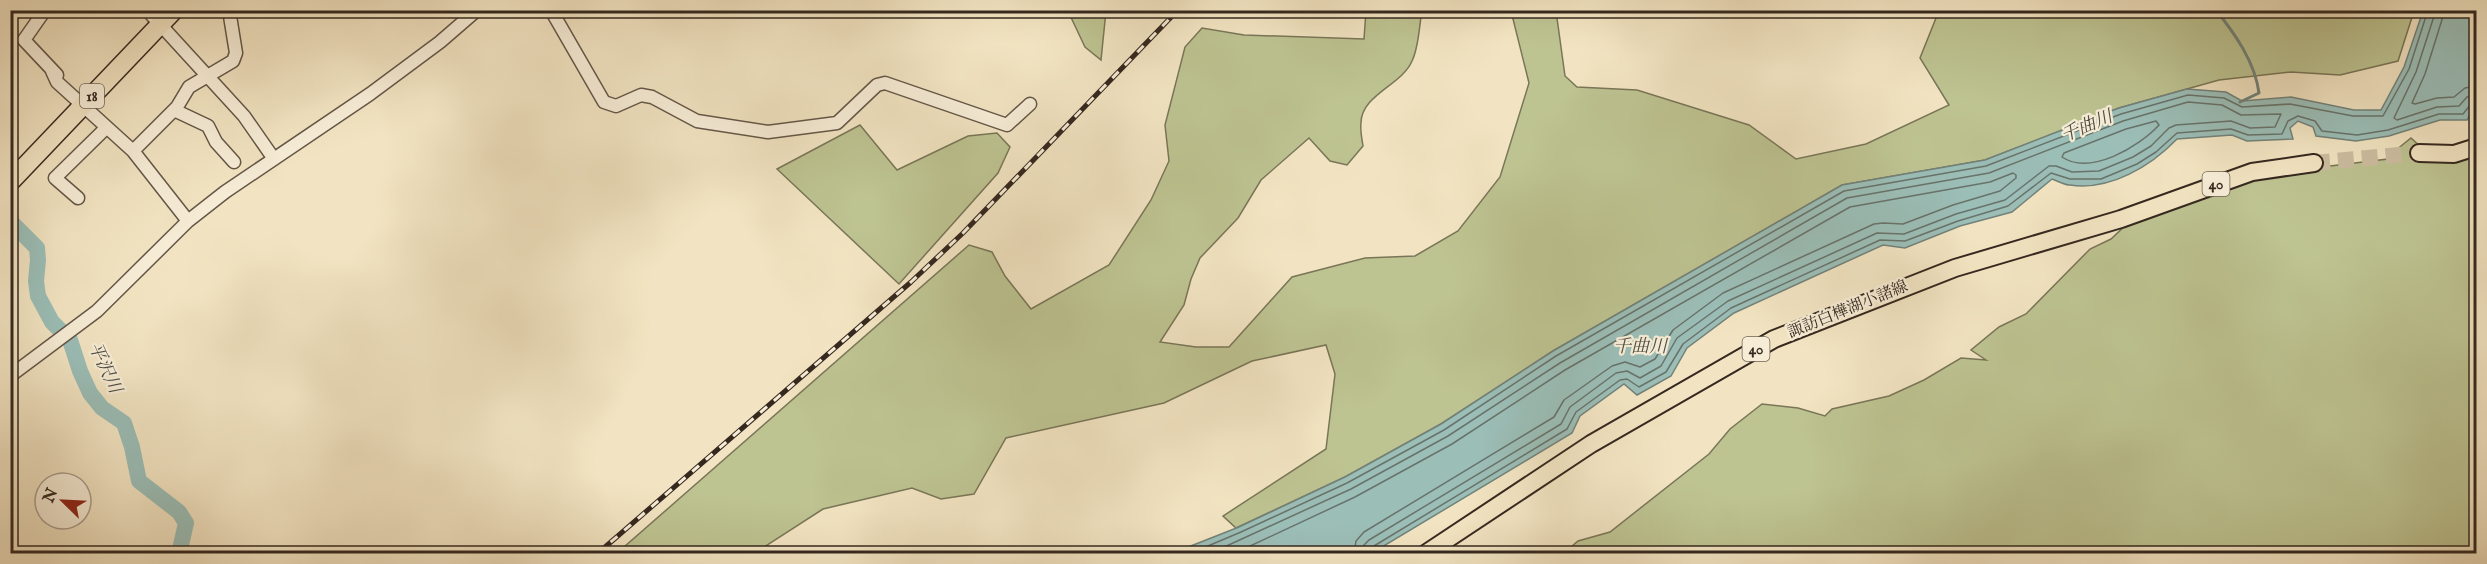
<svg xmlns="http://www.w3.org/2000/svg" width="2487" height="564" viewBox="0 0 2487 564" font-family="'IM FELL English','Noto Serif JP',serif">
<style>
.green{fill:#bdc391;stroke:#797658;stroke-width:1.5}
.water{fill:#9bbeb7;stroke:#72827a;stroke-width:1.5}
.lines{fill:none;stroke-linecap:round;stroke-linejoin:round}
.shore{stroke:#68736b;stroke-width:1.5}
.stream{stroke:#72827a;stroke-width:3}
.river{stroke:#9bbeb7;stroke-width:16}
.major-tunnel{stroke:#ccbea1;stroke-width:16;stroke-dasharray:16 8;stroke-linecap:butt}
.minor-casing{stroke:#645748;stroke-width:15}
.major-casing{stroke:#35281f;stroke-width:20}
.highway-casing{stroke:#35281f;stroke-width:21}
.minor{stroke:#f7edd7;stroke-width:12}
.major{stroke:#f2e4c2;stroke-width:16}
.highway{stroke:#f2e4c2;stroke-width:18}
.rail-casing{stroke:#35281f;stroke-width:5}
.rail{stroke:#f7edd7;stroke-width:3;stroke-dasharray:9;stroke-linecap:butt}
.labels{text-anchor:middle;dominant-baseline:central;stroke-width:4.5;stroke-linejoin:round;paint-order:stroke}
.shield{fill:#f7edd7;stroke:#6f6356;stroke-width:1.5}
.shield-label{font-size:15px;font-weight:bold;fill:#35281f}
.street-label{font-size:16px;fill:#35281f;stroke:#f7edd7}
.water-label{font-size:18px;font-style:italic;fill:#4e4e45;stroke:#f7edd7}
</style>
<rect width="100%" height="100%" fill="#f2e4c2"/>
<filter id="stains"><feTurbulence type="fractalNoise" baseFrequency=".00333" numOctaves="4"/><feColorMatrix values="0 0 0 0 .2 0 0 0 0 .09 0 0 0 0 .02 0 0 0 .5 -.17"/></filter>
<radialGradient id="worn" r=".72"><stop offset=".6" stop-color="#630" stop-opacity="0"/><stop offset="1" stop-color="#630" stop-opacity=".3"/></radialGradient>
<path class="green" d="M1068 11H1106L1101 60 1085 47Z
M1366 11H1422C1419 26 1419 47 1412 61 1402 85 1361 95 1361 123 1360 131 1362 139 1363 146L1347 165 1330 161 1309 138 1261 180 1238 218 1200 258 1191 279 1184 305 1160 342 1196 347H1229L1292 277 1365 258 1415 256 1458 231 1500 177 1529 83 1511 11H1556L1565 76 1577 87 1637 90 1749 125 1796 159 1866 144 1949 105 1920 58 1938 13 1935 11H2414L2398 61 2340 75 2291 72 2219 80 2119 108 1985 160 1842 185 1553 351 1441 424 1345 477 1236 528 1223 516 1326 449 1335 374 1326 345 1252 361 1164 403 1006 438 974 494 941 499 912 488 823 509 755 553 616 554 969 245 992 252 1005 276 1031 309 1109 265 1151 200 1169 161 1165 125 1185 47 1202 28 1244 35 1364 39Z
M860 125 897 170 968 136 997 133 1010 147 998 173 899 284 777 169Z
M2411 138 2421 147 2476 152V553L1563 554 1578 541 1610 532 1709 454 1730 429 1762 404 1798 408 1825 416 1832 409 1889 396 1924 380 1961 358 1986 360 1971 350 1999 327 2026 314 2090 249 2111 239 2126 225 2234 181 2305 169 2396 158V150Z"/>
<path class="water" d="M2423 11H2476V105L2467 120H2440L2389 136 2356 141 2316 136 2313 127 2298 121 2290 128 2293 139 2247 141 2232 135 2177 139C2151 166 2110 191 2070 185 2064 185 2058 181 2052 179L2012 212 1960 226 1905 248 1883 245 1734 313 1687 348 1671 376 1637 395 1624 384 1580 416 1572 433 1372 553H1173L1239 527 1345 477 1441 424 1553 351 1842 185 1985 160 2119 108 2187 89 2226 92 2242 101 2291 97 2354 110H2381L2404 67Z"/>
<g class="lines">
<path class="shore" d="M2436 10 2416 72 2394 118 2397 120 2437 107 2459 106 2467 97 2476 95
M2445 10 2425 74 2412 103 2415 104 2437 98 2454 97 2465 88 2476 86
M2156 121 2159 125C2139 147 2090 176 2062 157L2064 153 2126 129Z
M1189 554 1241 532 1347 483 1444 430 1556 356 1844 191 1986 166 2121 114 2188 95 2224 98 2242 107 2290 104 2353 116H2383L2409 69 2428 10
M1209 554 1351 489 1448 436 1560 363 1847 198 1989 173 2123 121 2188 102 2222 105 2241 115 2281 114 2275 127 2250 128 2231 121 2176 125 2169 128 2151 146 2133 157 2099 171 2072 172 2056 166H2049L2005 200 1956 214 1904 234 1877 233 1728 301 1677 338 1661 366 1640 378 1627 371 1616 373 1570 407 1561 424 1369 540 1364 545 1363 554
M1233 554 1355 497 1452 444 1565 370 1850 207 1990 182 2013 173 2016 175V178L2000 191 1953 205 1903 224 1883 223 1874 224 1723 293 1673 330 1655 359 1640 367 1625 362 1612 366 1564 400 1554 417 1364 532 1356 541 1354 554
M1370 554 1374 546 1567 429 1576 412 1620 380 1627 379 1639 387 1666 372 1683 344 1731 308 1880 240 1905 241 1958 221 2008 206 2051 173 2070 179H2101L2137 164 2156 152 2177 133 2231 129 2248 135 2282 134 2288 121 2298 116 2315 121 2322 131 2357 135 2388 130 2439 114H2463L2471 104 2476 103"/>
<path class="stream" d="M2216 10C2235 34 2255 62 2259 93L2240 102"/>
<path class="river" d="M10 221 37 248 38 260 36 281 38 296 52 322 70 340 80 371 90 393 102 408 124 423 132 447 139 481 179 512 186 523 179 554"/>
<path class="major-tunnel" d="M2314 163 2419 153"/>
<defs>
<path id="minor" d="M45 10 24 40 57 75
M147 10 244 116 274 159
M551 10 604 102 616 106 641 95 652 97 697 121 768 132 837 123 877 85 885 83 1007 125 1030 104
M52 71 57 82 133 151 188 221
M174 110 208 126 216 142 234 162
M133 151 177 107 189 87 233 61 236 53 229 10
M78 198 55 178 106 128
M10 376 97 311 188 221 225 192 370 94 440 42 477 10"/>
<path id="major" d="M2419 153 2454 154 2476 147
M1425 554 1591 444 1774 339 1955 268 2121 219 2252 172 2314 163"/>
<path id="highway" d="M10 182 174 10"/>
</defs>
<use href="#minor" class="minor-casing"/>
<use href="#major" class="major-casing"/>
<use href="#highway" class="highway-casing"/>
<use href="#minor" class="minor"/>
<use href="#major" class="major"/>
<use href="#highway" class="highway"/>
<defs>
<path id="rail" d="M597 554 911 282 963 233 1178 10"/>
</defs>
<use href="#rail" class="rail-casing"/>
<use href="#rail" class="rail"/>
</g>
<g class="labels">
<g class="shield">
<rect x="80" y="84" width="24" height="24" rx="4.5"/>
<rect x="2202.5" y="172" width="27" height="24" rx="4.5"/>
<rect x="1742.5" y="337" width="27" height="24" rx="4.5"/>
</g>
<g class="shield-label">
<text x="92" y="96">18</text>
<text x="2216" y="184">40</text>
<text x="1756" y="349">40</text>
</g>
<g class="street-label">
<text transform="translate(1848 310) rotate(-22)">諏訪白樺湖小諸線</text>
</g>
<g class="water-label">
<text transform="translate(2087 127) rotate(-23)">千曲川</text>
<text x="1640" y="347">千曲川</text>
<text transform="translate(104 368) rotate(65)">平沢川</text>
</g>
</g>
<rect width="2487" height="564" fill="none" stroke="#f2e4c2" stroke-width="36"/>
<rect x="12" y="12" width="2463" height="540" fill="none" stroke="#35281f" stroke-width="3"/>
<rect x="18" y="18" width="2451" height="528" fill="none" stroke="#35281f" stroke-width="1.5"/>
<g transform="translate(63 501) rotate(294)"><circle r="28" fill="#f7edd7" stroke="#a99e8d" stroke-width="1.5"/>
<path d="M0-4.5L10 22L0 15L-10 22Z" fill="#8f2418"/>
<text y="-9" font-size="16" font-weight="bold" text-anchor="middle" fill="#35281f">N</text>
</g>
<rect width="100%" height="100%" filter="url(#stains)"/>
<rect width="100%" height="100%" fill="url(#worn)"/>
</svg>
